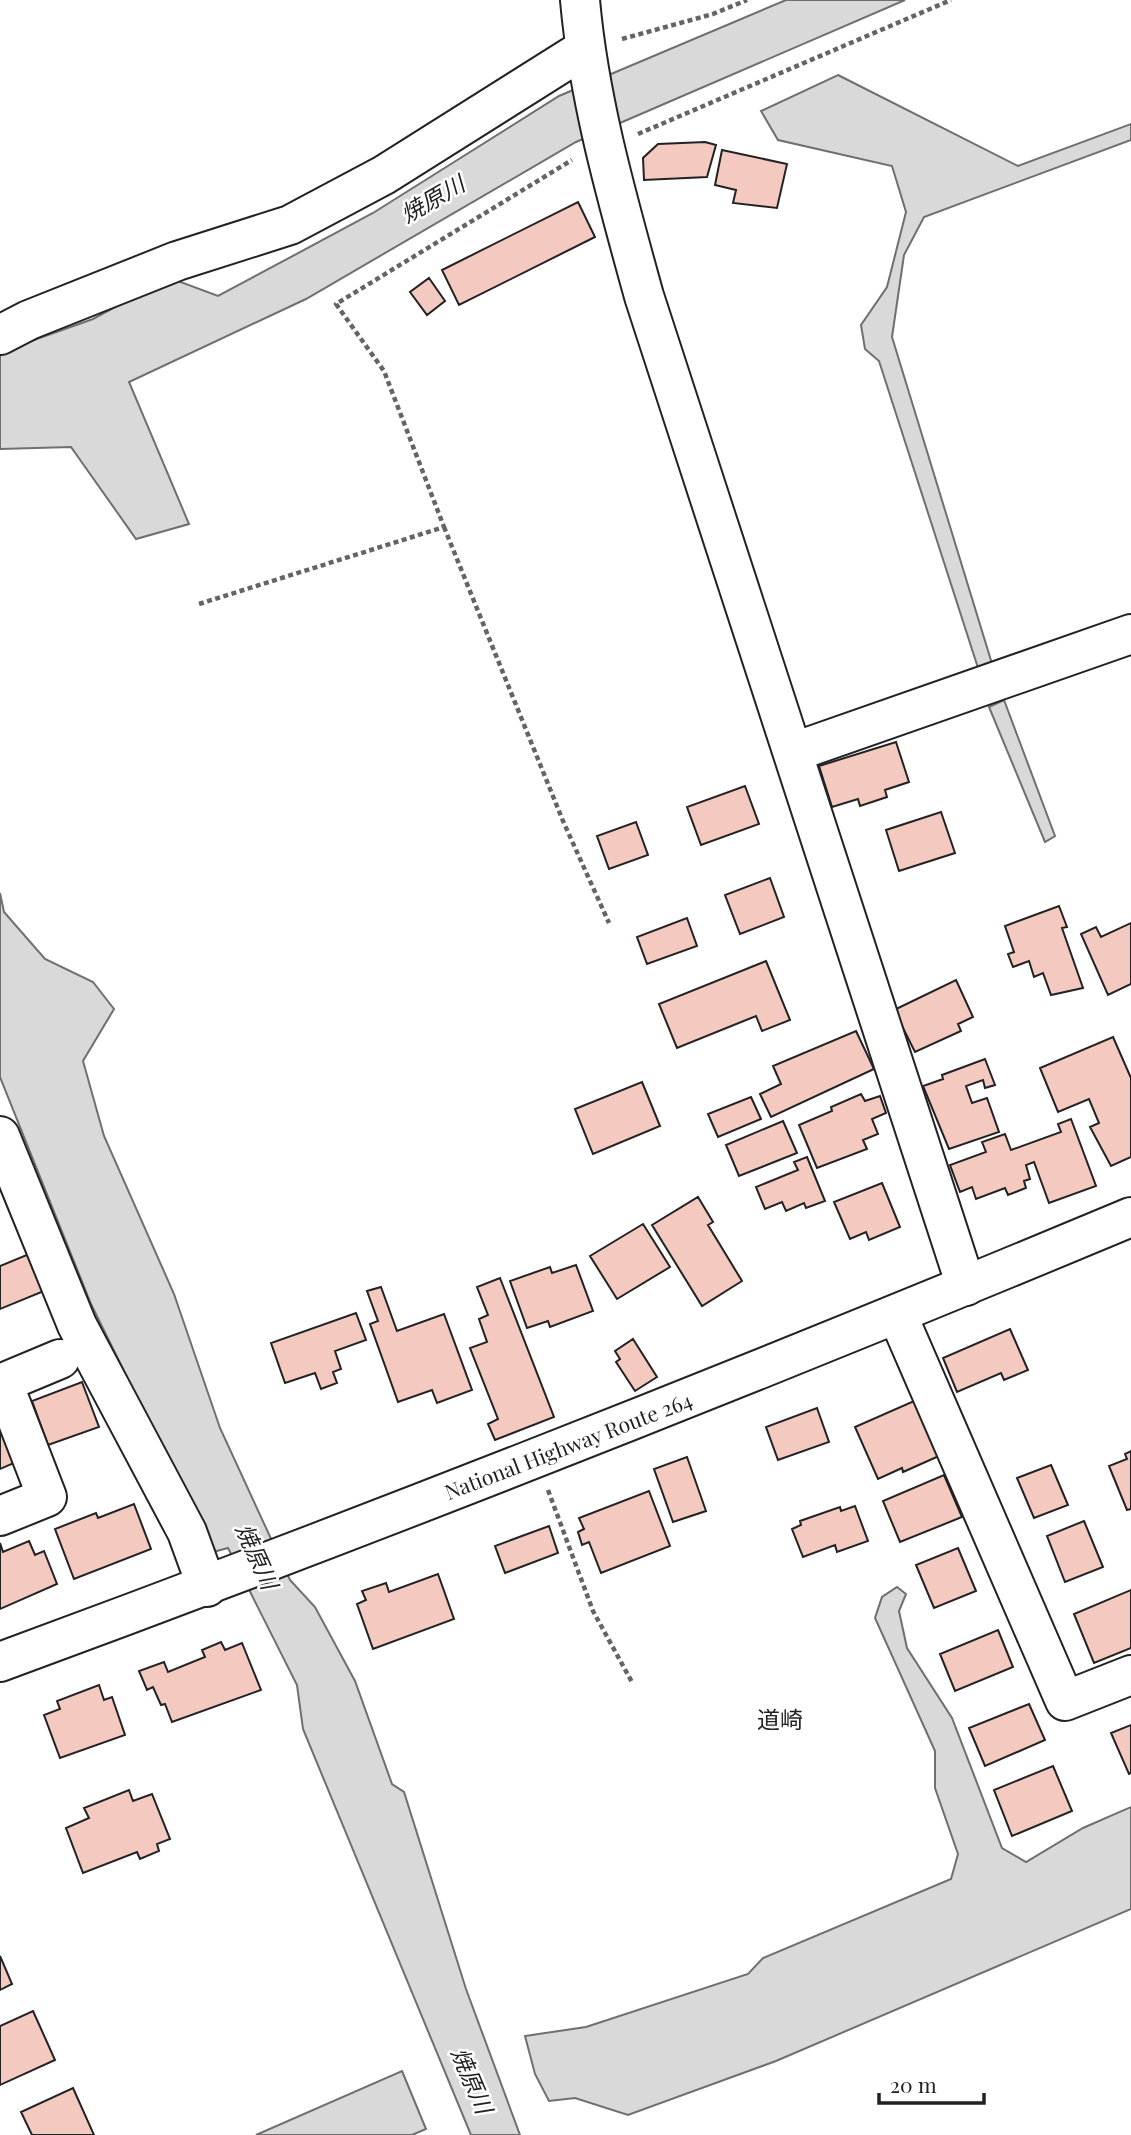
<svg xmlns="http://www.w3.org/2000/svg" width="1131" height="2135" viewBox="0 0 1131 2135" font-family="'Playfair Display','Noto Sans JP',serif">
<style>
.water{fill:#d9d9d9;stroke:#6f6f6f;stroke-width:2}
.building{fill:#f3c9c0;stroke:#222;stroke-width:2}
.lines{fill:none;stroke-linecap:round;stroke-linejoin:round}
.minor-casing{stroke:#222;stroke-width:42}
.highway-casing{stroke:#222;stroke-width:42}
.path{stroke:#646464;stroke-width:4.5;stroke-dasharray:5 3.5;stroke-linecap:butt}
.minor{stroke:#fff;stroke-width:38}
.highway{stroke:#fff;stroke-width:38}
.labels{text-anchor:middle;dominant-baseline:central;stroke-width:5;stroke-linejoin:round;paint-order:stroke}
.street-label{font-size:21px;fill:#222;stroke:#fff}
.water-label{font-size:23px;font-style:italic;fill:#222;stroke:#fff}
.neighbourhood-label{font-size:23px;fill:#222;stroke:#fff}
</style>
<rect width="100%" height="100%" fill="#fff"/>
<path class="water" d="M786 0H905L576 142 306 299 129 382 189 524 136 539 71 447 0 449V352L93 319 150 288 178 281 218 296 373 213 559 96Z
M838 75 1018 166 1131 124V140L924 217 904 255 892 337 993 667 980 674 879 361 865 349 861 325 887 287 906 212 892 166 778 140 761 111Z
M1004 700 1055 836 1045 842 989 707Z
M0 893 4 912 45 959 93 982 114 1009 83 1061 104 1136 174 1294 220 1428 290 1580 315 1607 355 1681 392 1784 404 1792 466 1989 520 2135H471L303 1729 297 1685 228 1548 213 1552 91 1304 0 1077Z
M897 1587 906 1594 899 1611 907 1648 952 1718 1002 1848 1026 1862 1083 1828 1131 1807V1909L776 2061 628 2115 575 2098 549 2101 535 2074 525 2036 586 2027 748 1974 763 1958 951 1879 958 1854 935 1788V1751L875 1618 882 1597Z
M402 2071 426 2129 412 2135H256Z"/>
<path class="building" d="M705 142 716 145 707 177 644 180 643 158 658 144Z
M722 150 787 164 777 208 733 203 736 190 715 185Z
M578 202 595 237 459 305 442 270Z
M429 278 445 301 427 315 410 292Z
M896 742 909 782 885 790 887 797 860 806 858 799 832 807 819 766Z
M745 786 759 824 701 845 687 807Z
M941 812 955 853 899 871 886 830Z
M636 822 648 855 609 869 597 836Z
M770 878 784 917 740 934 725 895Z
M1059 906 1067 927 1062 928 1083 988 1051 995 1043 973 1034 977 1029 961 1013 967 1008 954 1014 952 1005 926Z
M687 918 697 946 647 964 637 937Z
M1131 923V984L1108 995 1081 934 1096 927 1101 937Z
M766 961 790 1020 762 1031 756 1016 677 1048 659 1004Z
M956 980 973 1017 958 1024 961 1031 915 1052 894 1010Z
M856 1031 874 1069 771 1117 760 1094 781 1084 773 1066Z
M1113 1037 1131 1078V1157L1111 1166 1090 1127 1099 1123 1089 1099 1058 1112 1040 1068Z
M985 1059 995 1085 985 1088 983 1080 966 1086 972 1103 987 1098 999 1132 949 1149 923 1086 943 1079 942 1075Z
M642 1082 660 1126 593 1154 575 1109Z
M861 1094 865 1101 880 1096 886 1113 872 1119 878 1134 863 1140 867 1149 817 1168 799 1125 832 1111 831 1107Z
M751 1097 761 1119 718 1137 708 1114Z
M1071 1119 1096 1186 1049 1203 1034 1162 1026 1165 1030 1179 1024 1181 1026 1188 1008 1195 1005 1188 976 1199 972 1187 960 1192 950 1165 986 1152 982 1142 1005 1134 1011 1150 1061 1132 1058 1124Z
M783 1121 797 1153 739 1176 726 1145Z
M807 1157 825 1201 806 1208 804 1203 786 1211 782 1202 765 1209 756 1187 798 1170 794 1162Z
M882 1183 900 1227 869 1240 866 1232 850 1239 834 1202Z
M698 1197 713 1222 708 1225 742 1281 702 1306 652 1225Z
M643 1224 670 1267 617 1299 590 1256Z
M29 1254 44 1291 0 1309V1266Z
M576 1265 593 1311 550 1327 548 1321 527 1328 510 1281 550 1267 552 1273Z
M500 1278 554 1417 495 1440 488 1424 498 1419 470 1348 487 1342 479 1319 488 1315 477 1287Z
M381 1287 397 1331 444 1314 472 1390 437 1403 432 1390 398 1402 370 1324 378 1321 367 1291Z
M356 1313 366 1340 335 1351 341 1369 333 1372 337 1383 321 1389 315 1373 285 1383 271 1343Z
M1010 1329 1028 1370 1004 1380 1001 1373 957 1392 943 1358Z
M633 1339 657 1377 635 1391 616 1362 620 1359 615 1351Z
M82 1382 99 1427 48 1445 32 1401Z
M914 1401 939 1456 903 1472 902 1468 878 1479 855 1427Z
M817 1408 829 1442 778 1460 766 1427Z
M0 1414 14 1463 0 1469Z
M1131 1451V1509L1127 1510 1109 1466 1127 1459 1125 1454Z
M687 1457 706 1511 673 1522 654 1469Z
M1051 1465 1068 1505 1034 1518 1017 1478Z
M944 1475 962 1517 900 1542 883 1501Z
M649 1491 670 1546 601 1573 589 1542 582 1545 578 1532 584 1529 579 1518Z
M134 1504 151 1549 74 1579 55 1529 96 1513 98 1518Z
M855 1506 868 1541 837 1552 835 1545 803 1557 792 1529 801 1525 800 1521 840 1507 841 1511Z
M1084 1521 1103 1567 1065 1582 1047 1536Z
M549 1526 558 1553 505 1573 495 1546Z
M29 1541 35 1555 44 1551 57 1584 0 1609V1543L3 1552Z
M958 1548 976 1591 934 1608 916 1565Z
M438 1574 454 1619 373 1649 357 1604 366 1600 362 1591 386 1583 389 1592Z
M1131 1590V1648L1094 1663 1074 1614Z
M998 1630 1013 1667 955 1691 940 1654Z
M221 1642 225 1650 242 1643 261 1690 172 1722 165 1704 161 1705 153 1687 147 1690 139 1671 164 1662 168 1672 205 1657 202 1650Z
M99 1685 104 1700 112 1697 125 1735 60 1758 44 1715 60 1709 57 1701Z
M1029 1704 1045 1740 985 1766 969 1728Z
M1131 1725V1773L1129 1774 1111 1733Z
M1053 1766 1072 1811 1012 1836 994 1790Z
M129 1790 133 1801 152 1794 170 1839 157 1844 159 1851 140 1859 137 1852 83 1873 66 1828 89 1818 84 1808Z
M0 1956 12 1984 0 1990Z
M33 2011 55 2060 0 2085V2026Z
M73 2088 94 2135H32L21 2112Z"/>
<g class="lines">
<defs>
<path id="minor" d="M580 0C589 101 617 198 644 296L966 1286
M0 335 29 320 177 261 290 225 384 175 584 49
M794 752 1131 634
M0 1136 77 1325 187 1532 207 1587
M897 1314 1065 1701 1131 1675
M0 1384 60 1359
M0 1516 47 1497 3 1383"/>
<path id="highway" d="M0 1662C380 1522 757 1373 1131 1217"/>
</defs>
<use href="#minor" class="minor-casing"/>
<use href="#highway" class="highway-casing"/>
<path class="path" d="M622 39 713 14 747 0
M638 134 951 0
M444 527 563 821 609 923
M199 604 444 527 384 371 336 304 572 160
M548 1490 593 1611 633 1684"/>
<use href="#minor" class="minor"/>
<use href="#highway" class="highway"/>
</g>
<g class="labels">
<g class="street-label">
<text transform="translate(568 1445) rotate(-21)">National Highway Route 264</text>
</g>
<g class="water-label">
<text transform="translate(432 198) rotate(-30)">焼原川</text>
<text transform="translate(258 1556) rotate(66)">焼原川</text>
<text transform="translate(473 2080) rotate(67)">焼原川</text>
</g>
<g class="neighbourhood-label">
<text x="780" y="1718">道崎</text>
</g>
</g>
<path d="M879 2093v10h105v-10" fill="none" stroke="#222222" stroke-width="3.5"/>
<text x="890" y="2093" font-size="21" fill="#222222" stroke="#ffffff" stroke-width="5" paint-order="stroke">20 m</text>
</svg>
